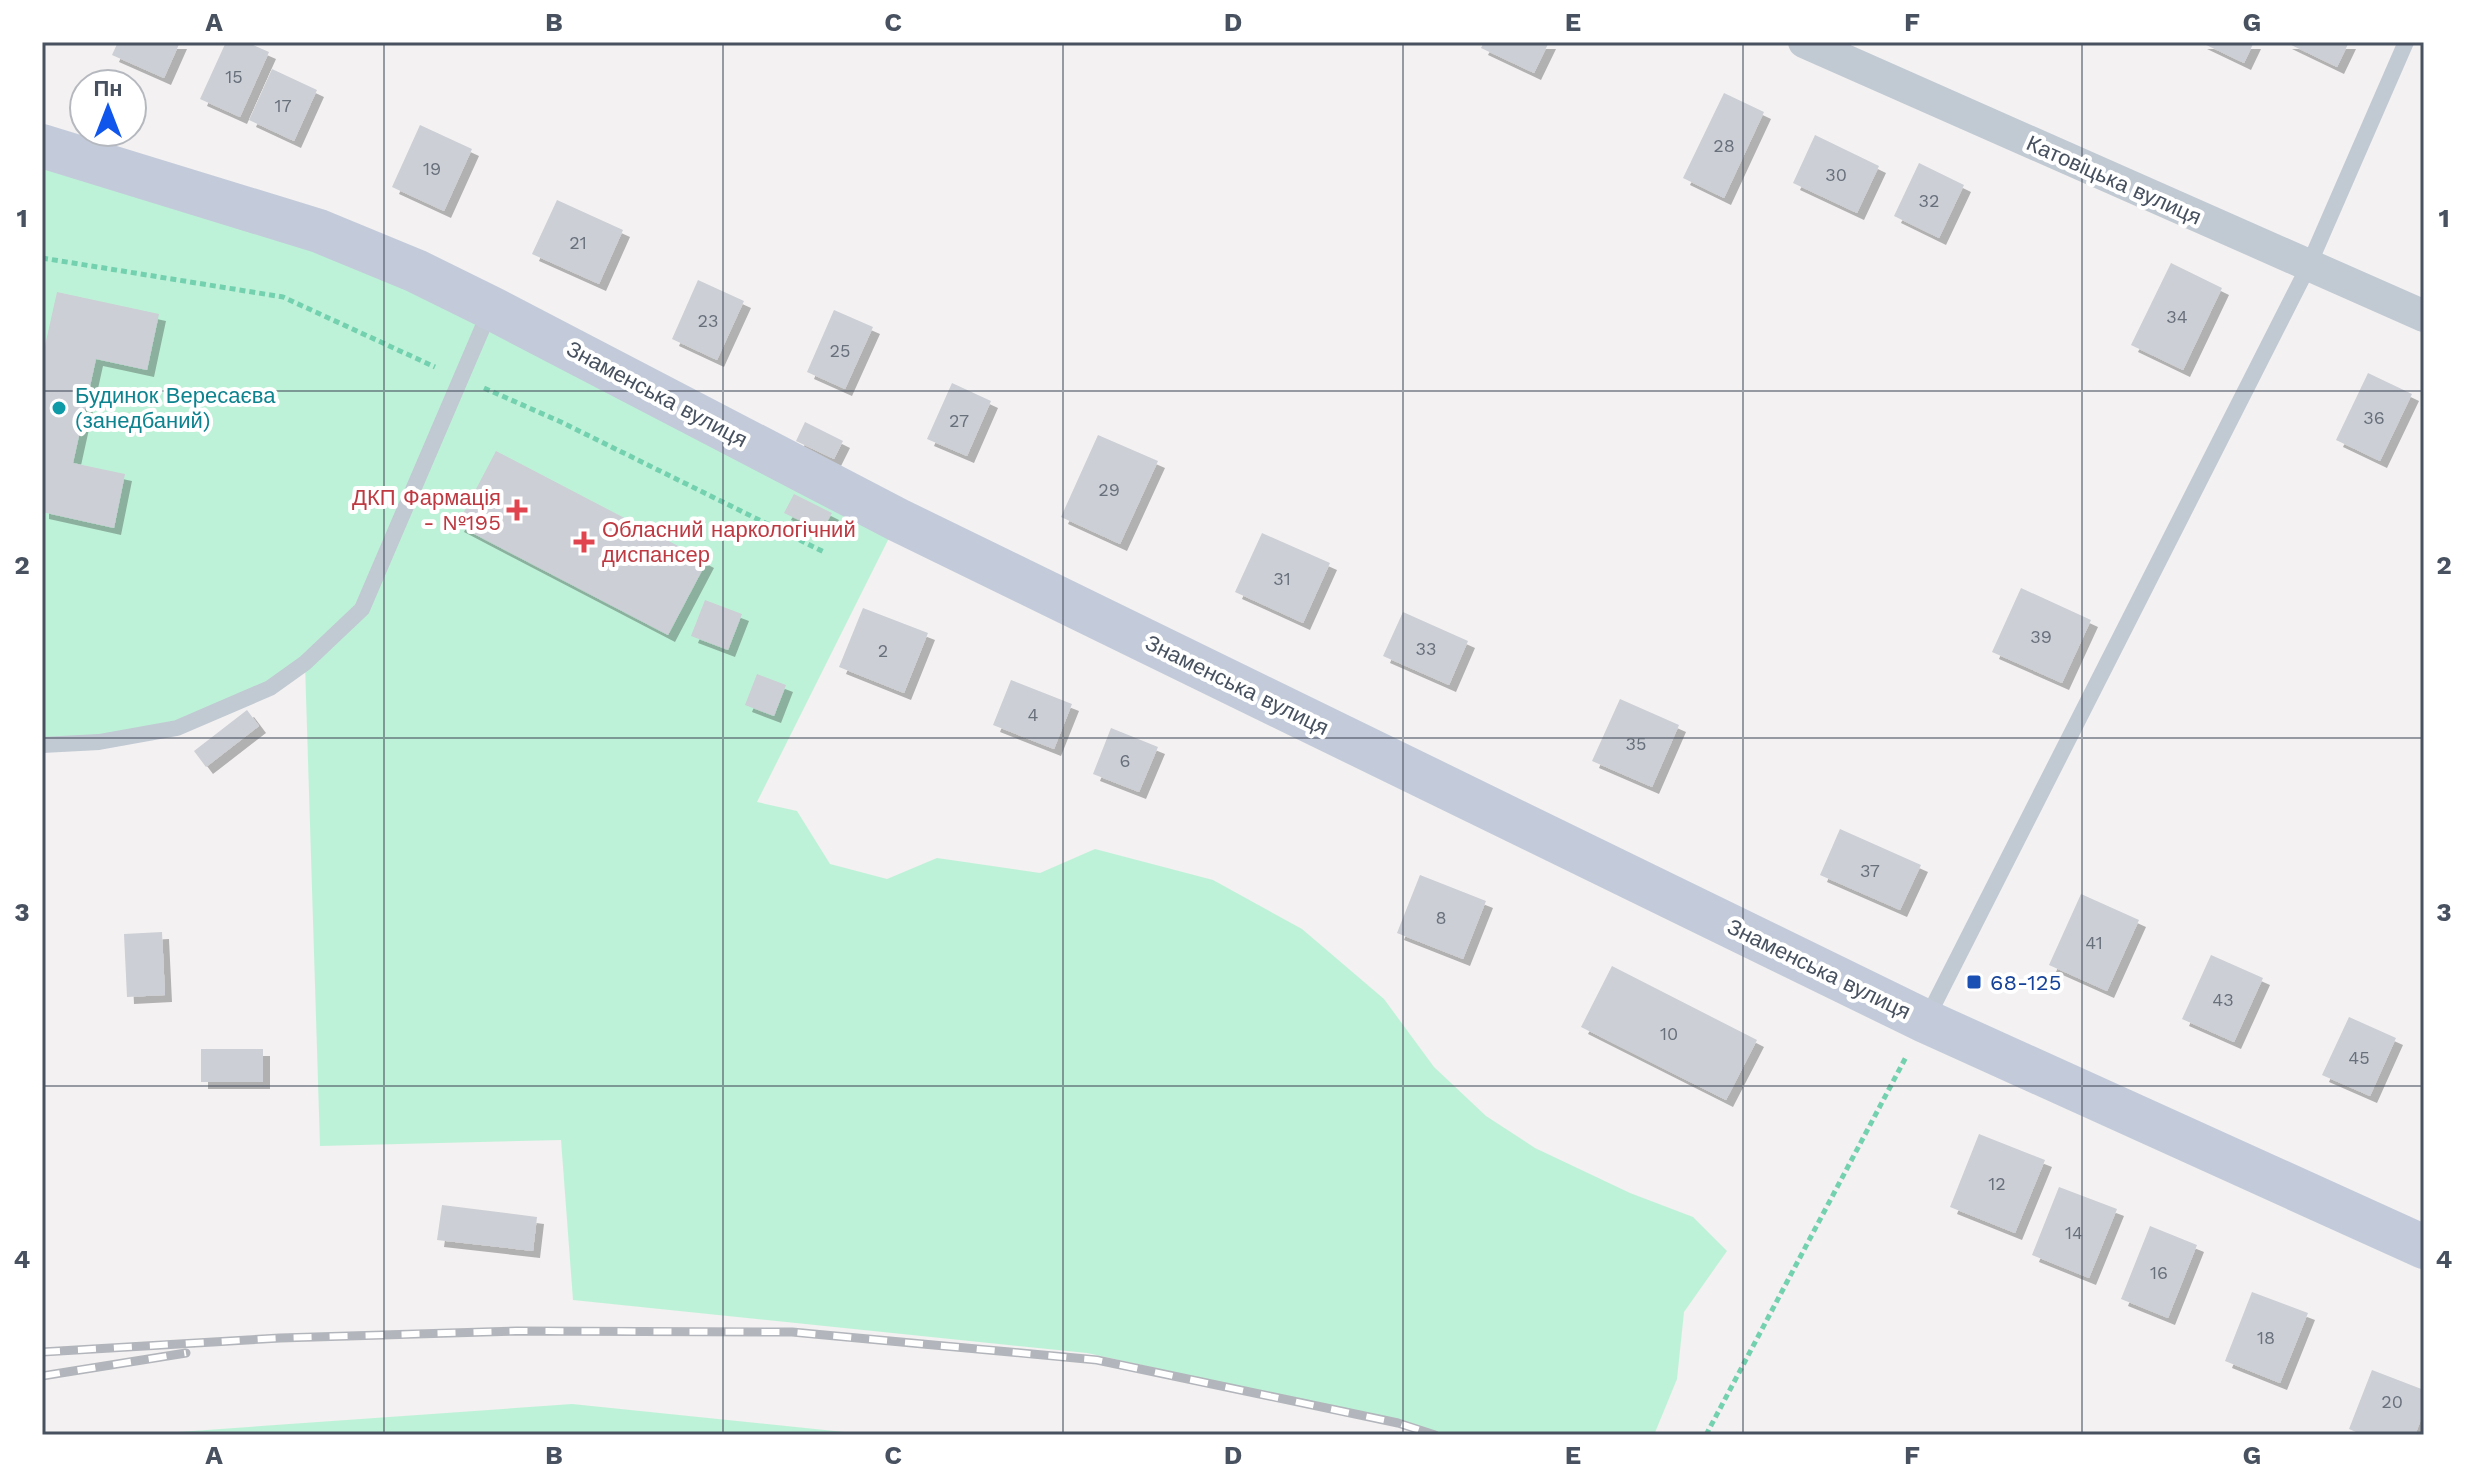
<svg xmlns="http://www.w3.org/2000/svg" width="2466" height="1477" viewBox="0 0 2466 1477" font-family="'Work Sans',sans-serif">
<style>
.green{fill:#bef2d8}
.building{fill:#cccfd5;filter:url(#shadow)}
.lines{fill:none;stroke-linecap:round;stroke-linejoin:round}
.path{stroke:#74d1af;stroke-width:5;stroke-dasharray:6 4;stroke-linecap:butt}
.service{stroke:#c1c9d3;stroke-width:16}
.minor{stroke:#c1c9d3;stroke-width:32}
.secondary{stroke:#c3cbda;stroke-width:44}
.rail-casing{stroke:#b2b5bb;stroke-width:9}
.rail{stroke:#fff;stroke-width:6;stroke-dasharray:18;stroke-linecap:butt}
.grid{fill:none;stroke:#47515f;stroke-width:2;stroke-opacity:0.55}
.culture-dot{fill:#0f9aa8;stroke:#fff;stroke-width:3}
.health-dot{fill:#e0444e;stroke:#fff;stroke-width:3}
.transit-dot{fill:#1a4fb4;stroke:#fff;stroke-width:3}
.labels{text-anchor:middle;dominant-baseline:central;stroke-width:8;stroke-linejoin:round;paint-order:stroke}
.number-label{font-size:18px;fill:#68707c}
.street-label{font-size:22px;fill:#47515f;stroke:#fff}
.culture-label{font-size:22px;fill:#0d838f;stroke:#fff;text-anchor:start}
.health-label{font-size:22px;fill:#be3a42;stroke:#fff;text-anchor:end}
.transit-label{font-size:22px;fill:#164399;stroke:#fff;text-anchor:start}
.neatline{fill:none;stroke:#47515f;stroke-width:3}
.grid-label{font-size:26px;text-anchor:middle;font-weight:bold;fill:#47515f}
</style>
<defs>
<filter id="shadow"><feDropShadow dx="7" dy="7" stdDeviation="0" flood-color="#0004"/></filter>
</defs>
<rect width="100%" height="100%" fill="#f3f1f1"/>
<path class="green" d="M42 146 319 231 898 520 757 802 797 811 830 864 887 879 937 858 1040 873 1095 849 1213 880 1302 929 1384 999 1434 1067 1486 1116 1535 1148 1630 1193 1693 1217 1727 1251 1684 1312 1677 1379 1654 1435H1442L1393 1420 1087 1353 573 1300 561 1140 320 1146 305 664 177 728 42 745Z
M572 1404 873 1435H136Z"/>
<path class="building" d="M118 42H180L164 78 112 55Z
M226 42H246L269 52 240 117 200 99Z
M1484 42H1549L1534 73 1481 48Z
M2200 42H2254L2244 63Z
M2285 42H2349L2337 67Z
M272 69 317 90 294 141 249 120Z
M1724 93 1764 112 1724 198 1683 178Z
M420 125 472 149 444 211 392 187Z
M1815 135 1879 166 1857 213 1793 183Z
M1919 163 1964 185 1939 238 1894 216Z
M557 200 623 230 599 284 532 254Z
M2171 263 2222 288 2183 370 2131 345Z
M698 280 744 301 717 360 672 339Z
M57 292 159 314 147 370 96 359 73 463 125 474 114 528 42 512V359Z
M834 310 873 327 845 389 807 372Z
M2368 373 2412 394 2380 461 2336 440Z
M952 383 991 401 967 456 927 439Z
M805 422 843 441 834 459 796 441Z
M1098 435 1158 461 1120 544 1061 517Z
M496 451 707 561 668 635 457 525Z
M794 494 832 513 822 531 784 513Z
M1262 533 1330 563 1303 623 1235 592Z
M2021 588 2091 620 2062 683 1992 652Z
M705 600 742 614 728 650 691 636Z
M863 608 928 633 904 693 839 667Z
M1403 612 1468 641 1449 685 1383 656Z
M757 674 786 685 774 716 745 705Z
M1011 680 1072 704 1054 749 993 725Z
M1620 699 1679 725 1652 787 1592 761Z
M247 710 259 726 206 767 194 751Z
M1111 728 1158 747 1139 792 1093 774Z
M1840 829 1921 865 1900 910 1820 875Z
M1420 875 1486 901 1463 959 1397 933Z
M2081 894 2139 920 2107 991 2049 965Z
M162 932 165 995 127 997 124 934Z
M2211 955 2263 978 2234 1042 2182 1019Z
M1612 966 1757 1040 1726 1100 1581 1027Z
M2349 1017 2396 1038 2370 1096 2322 1075Z
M201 1049H263V1082H201Z
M1979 1134 2045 1160 2015 1233 1950 1207Z
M2059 1187 2117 1209 2089 1278 2032 1255Z
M442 1205 537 1217 533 1251 437 1240Z
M2150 1226 2197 1245 2168 1318 2121 1299Z
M2252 1292 2308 1313 2280 1383 2225 1361Z
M2372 1370 2424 1390V1412L2415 1435H2363L2349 1429Z"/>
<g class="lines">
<path class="path" d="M42 258 283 297 435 367
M484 388 561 422 826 553
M1706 1435 1906 1057"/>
<path class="service" d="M42 745 99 742 177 728 270 688 305 663 362 609 491 308
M1926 1020 2308 267 2406 42"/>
<path class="minor" d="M1804 42 2424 316"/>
<path class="secondary" d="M42 146 319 231 416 271 491 308 898 520 1925 1021 2424 1247"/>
<defs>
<path id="rail" d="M42 1352 280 1338 516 1331 792 1332 1097 1360 1398 1423 1435 1435
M42 1376 186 1353"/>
</defs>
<use href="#rail" class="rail-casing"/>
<use href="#rail" class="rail"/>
</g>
<path class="grid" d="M384 42V1435M723 42V1435M1063 42V1435M1403 42V1435M1743 42V1435M2082 42V1435M42 391H2424M42 738H2424M42 1086H2424"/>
<circle class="culture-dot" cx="59" cy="408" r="8"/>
<g class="health-dot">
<path d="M513 498h8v8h8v8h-8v8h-8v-8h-8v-8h8z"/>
<path d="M580 530h8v8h8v8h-8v8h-8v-8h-8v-8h8z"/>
</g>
<rect class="transit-dot" x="1966" y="974" width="16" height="16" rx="4"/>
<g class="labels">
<g class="number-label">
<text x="234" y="76">15</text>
<text x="283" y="105">17</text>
<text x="1724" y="145">28</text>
<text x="432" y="168">19</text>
<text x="1836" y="174">30</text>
<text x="1929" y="200">32</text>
<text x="578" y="242">21</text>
<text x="2177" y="316">34</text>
<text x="708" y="320">23</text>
<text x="840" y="350">25</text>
<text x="2374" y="417">36</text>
<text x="959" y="420">27</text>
<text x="1109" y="489">29</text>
<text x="1282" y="578">31</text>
<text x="2041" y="636">39</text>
<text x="1426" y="648">33</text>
<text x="883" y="650">2</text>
<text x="1033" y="714">4</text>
<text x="1636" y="743">35</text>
<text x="1125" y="760">6</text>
<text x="1870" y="870">37</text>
<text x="1441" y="917">8</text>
<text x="2094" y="942">41</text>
<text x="2223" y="999">43</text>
<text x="1669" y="1033">10</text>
<text x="2359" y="1057">45</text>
<text x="1997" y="1183">12</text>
<text x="2074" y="1232">14</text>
<text x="2159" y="1272">16</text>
<text x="2266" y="1337">18</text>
<text x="2392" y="1401">20</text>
</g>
<g class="street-label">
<text transform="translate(2114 180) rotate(24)">Катовіцька вулиця</text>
<text transform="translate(657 394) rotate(28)">Знаменська вулиця</text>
<text transform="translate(1237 685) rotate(26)">Знаменська вулиця</text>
<text transform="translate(1819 969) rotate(26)">Знаменська вулиця</text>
</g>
<g class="culture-label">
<text x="75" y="395">Будинок Вересаєва<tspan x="75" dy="25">(занедбаний)</tspan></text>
</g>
<g class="health-label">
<text x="501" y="497">ДКП Фармація<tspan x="501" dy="25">- №195</tspan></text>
<text x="602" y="529" text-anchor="start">Обласний наркологічний<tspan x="602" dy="25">диспансер</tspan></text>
</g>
<g class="transit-label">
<text x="1990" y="982">68-125</text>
</g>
</g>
<rect width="2466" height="1477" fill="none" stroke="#ffffff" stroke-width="88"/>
<g transform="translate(108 108)"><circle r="38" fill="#ffffff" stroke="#b5b9bf" stroke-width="2"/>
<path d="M0-6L14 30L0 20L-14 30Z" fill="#1156ec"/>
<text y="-12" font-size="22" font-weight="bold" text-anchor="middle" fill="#47515f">Пн</text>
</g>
<rect x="44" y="44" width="2378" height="1389" class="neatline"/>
<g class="grid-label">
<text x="214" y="31">A</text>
<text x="554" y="31">B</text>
<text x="893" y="31">C</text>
<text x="1233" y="31">D</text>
<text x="1573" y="31">E</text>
<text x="1912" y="31">F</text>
<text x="2252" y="31">G</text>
<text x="22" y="227">1</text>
<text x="2444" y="227">1</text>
<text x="22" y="574">2</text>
<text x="2444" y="574">2</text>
<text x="22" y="921">3</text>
<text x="2444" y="921">3</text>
<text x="22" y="1268">4</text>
<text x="2444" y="1268">4</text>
<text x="214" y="1464">A</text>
<text x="554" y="1464">B</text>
<text x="893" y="1464">C</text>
<text x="1233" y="1464">D</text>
<text x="1573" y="1464">E</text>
<text x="1912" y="1464">F</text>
<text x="2252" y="1464">G</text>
</g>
</svg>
